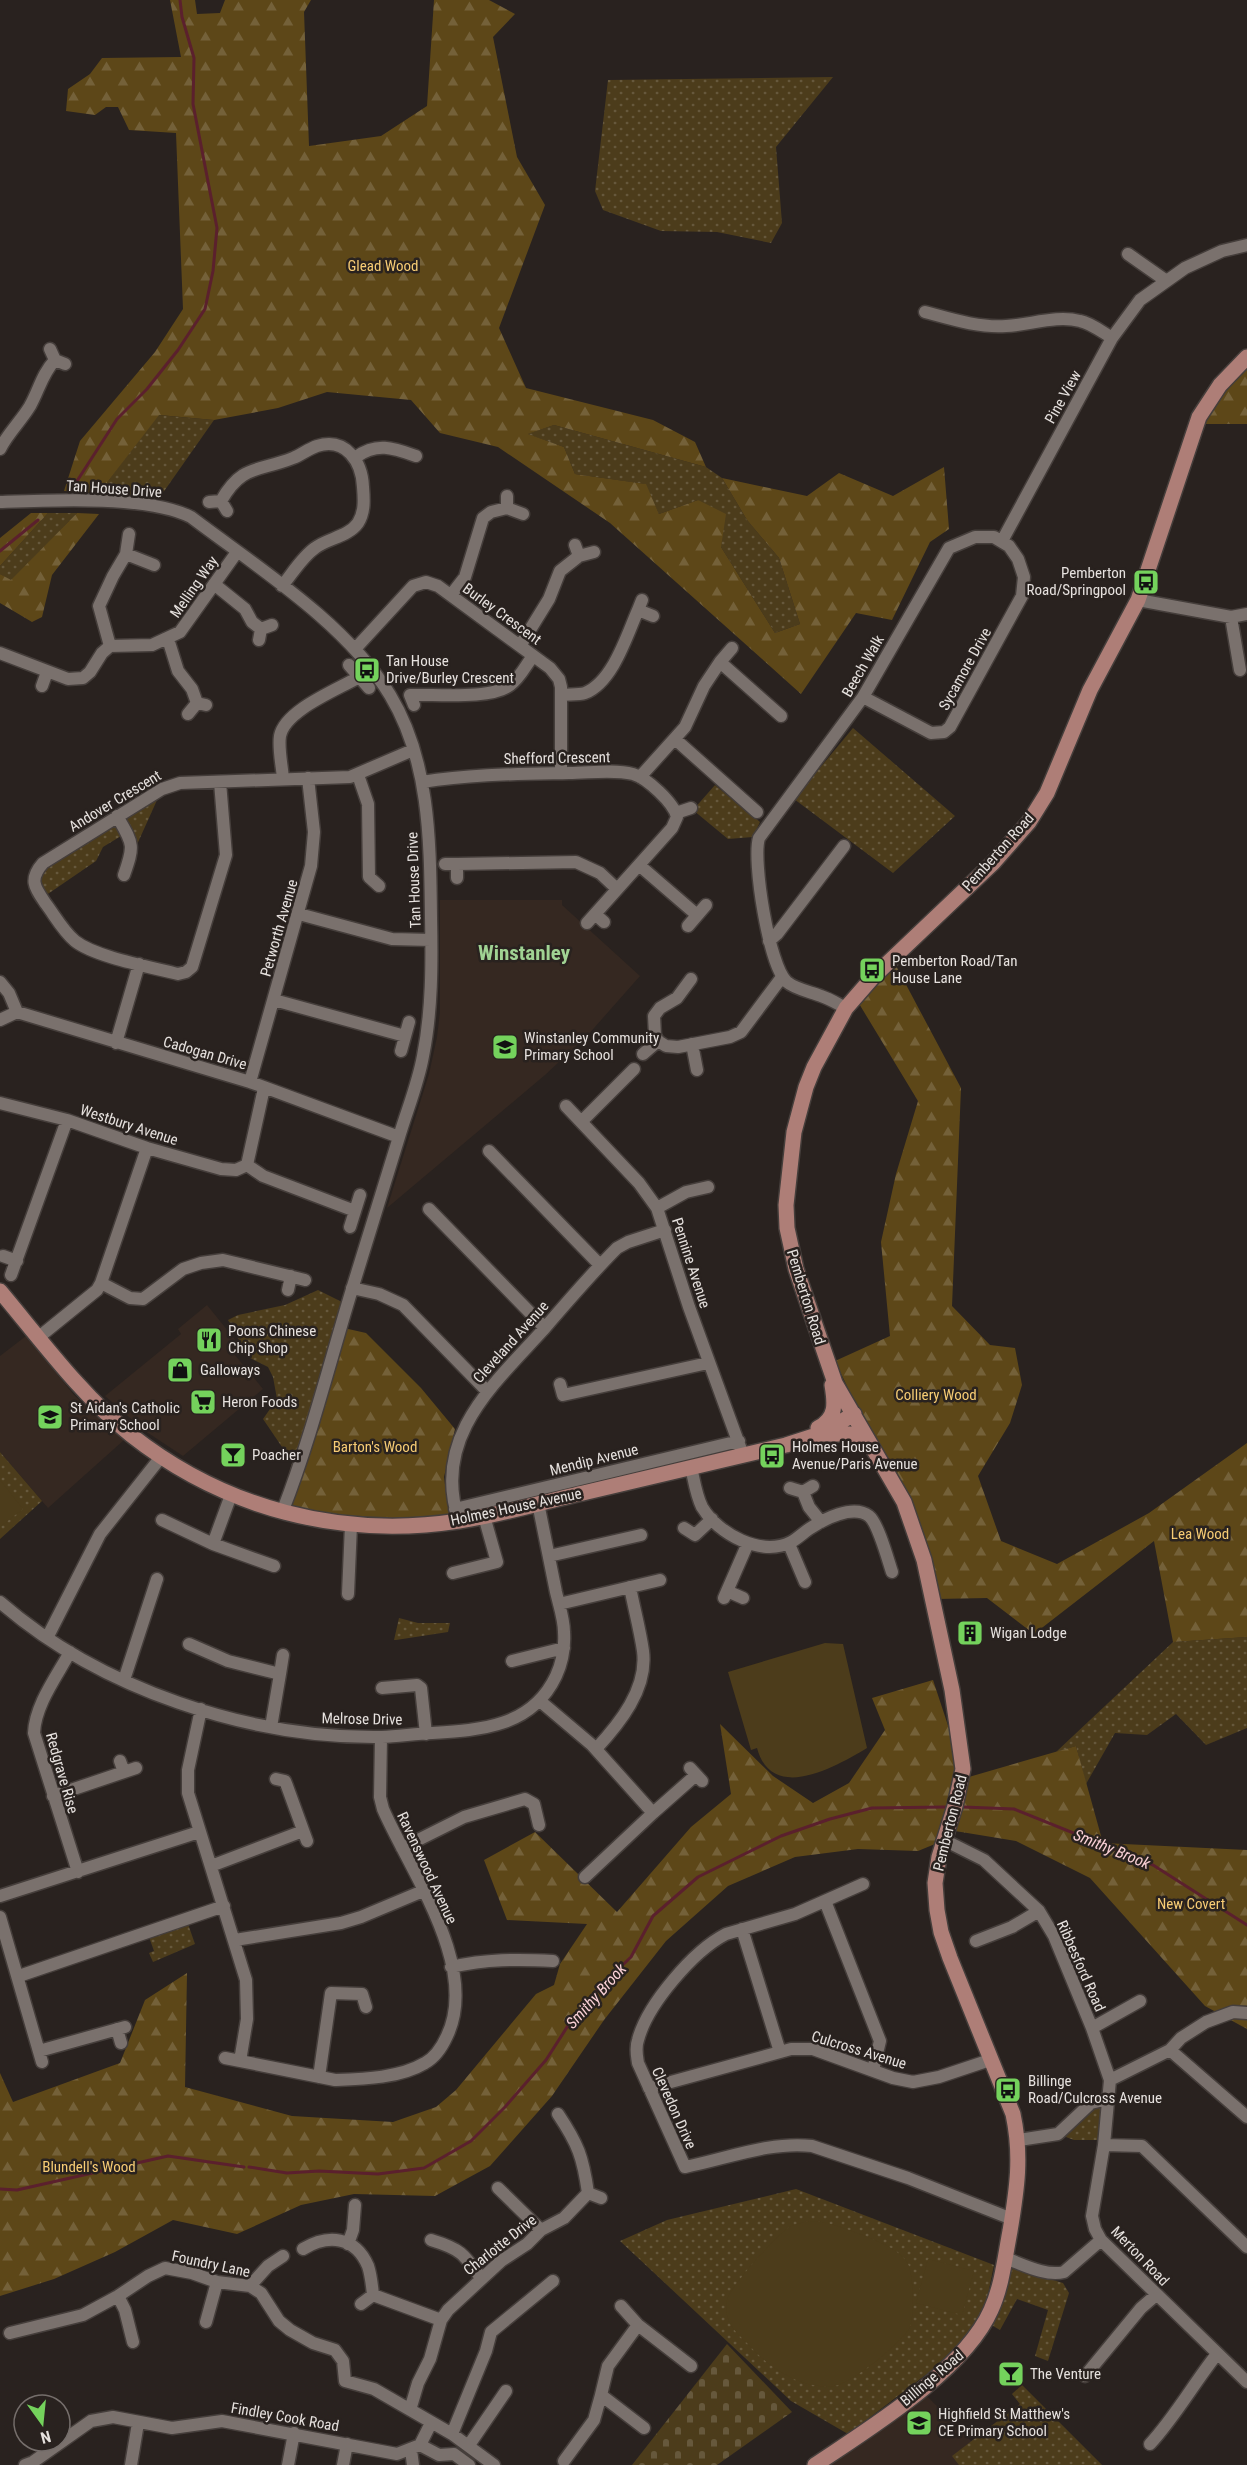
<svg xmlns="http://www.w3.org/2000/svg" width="1247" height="2465" viewBox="0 0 1247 2465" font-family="'Roboto Condensed',sans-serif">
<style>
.built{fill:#352821}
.grass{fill:url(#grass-dots)}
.forest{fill:url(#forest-firs)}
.cemetery{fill:url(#cemetery-stones)}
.garden{fill:#4c3c1b}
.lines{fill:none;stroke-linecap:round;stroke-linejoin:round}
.stream{stroke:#5b202d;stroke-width:3}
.minor-casing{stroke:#453e3b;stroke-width:15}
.major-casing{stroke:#453e3b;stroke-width:18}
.minor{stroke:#7a716d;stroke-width:12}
.major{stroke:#ae7e77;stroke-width:15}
.labels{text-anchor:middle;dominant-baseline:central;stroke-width:5;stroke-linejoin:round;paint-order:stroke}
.park-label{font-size:15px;fill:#f7cc74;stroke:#29221f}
.street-label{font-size:15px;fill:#e6e1de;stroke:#29221f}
.poi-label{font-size:15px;fill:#e6e1de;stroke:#29221f;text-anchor:start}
.water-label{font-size:16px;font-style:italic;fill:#fad1d6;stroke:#29221f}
.district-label{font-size:21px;font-weight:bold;fill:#a0d293;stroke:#29221f}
</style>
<defs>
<pattern id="grass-dots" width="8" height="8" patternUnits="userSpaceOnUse" patternTransform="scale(1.5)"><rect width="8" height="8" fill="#4c3c1b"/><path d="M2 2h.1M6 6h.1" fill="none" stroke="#66583c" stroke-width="1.8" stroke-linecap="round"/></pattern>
<pattern id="forest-firs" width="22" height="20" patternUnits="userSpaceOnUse" patternTransform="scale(1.5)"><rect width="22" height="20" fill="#5d4718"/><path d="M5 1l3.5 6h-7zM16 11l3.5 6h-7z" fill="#746139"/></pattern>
<pattern id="cemetery-stones" width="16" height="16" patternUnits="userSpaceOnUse" patternTransform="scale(1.5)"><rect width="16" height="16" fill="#4c3c1b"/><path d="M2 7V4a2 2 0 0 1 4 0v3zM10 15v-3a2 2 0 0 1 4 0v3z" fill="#66583c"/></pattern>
</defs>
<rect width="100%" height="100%" fill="#29221f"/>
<path class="built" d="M440 900H562V905L640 976 587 1036 545 1075 387 1208 429 1074 437 1037 440 1012Z
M207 1305 237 1342 230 1349 263 1389 183 1456 145 1431 105 1396 181 1334 178 1329Z
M26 1336 74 1395 124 1440 48 1508 0 1452V1356Z
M1022 2385 1102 2465H826L926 2395 971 2441 1020 2404 1012 2394Z"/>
<path class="grass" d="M833 77 776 147 782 223 771 243 717 232 661 231 603 210 595 191 608 80Z
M158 415 214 420 160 497 110 495 99 493Z
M554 425 706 467 722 478 747 520 779 558 800 624 775 633 721 547 698 500 659 514 645 484 575 474 564 447 527 434Z
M48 513H77L11 581 0 574V566Z
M853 728 955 816 893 873 794 799Z
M715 785 760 822 753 837 728 839 693 810Z
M162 789 135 849 126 833 103 847 96 861 42 898 38 892 43 863Z
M318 1290 348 1305 297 1469 263 1419 277 1399 273 1377 268 1367 248 1357 228 1320 238 1315 285 1305Z
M0 1452 42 1501 0 1539Z
M399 1618 418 1623H450L448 1632 396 1640H394Z
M1247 1637V1728L1206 1745 1176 1714 1147 1735 1115 1733 1086 1784 1076 1746 1056 1752 1173 1642Z
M188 1924 195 1944 153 1962 149 1953 154 1951 149 1937Z
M1108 2104 1101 2140H1074L1058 2134 1092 2106Z
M796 2189 994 2265 986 2304 957 2351 848 2434 791 2401 620 2241 667 2220Z
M1010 2267 1063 2283 1069 2293 1048 2361 1035 2356 1048 2310 1017 2299 1000 2330 993 2326Z
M1022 2385 1102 2465H959L952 2456 1020 2404 1012 2394Z"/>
<path class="forest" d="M170 0H195L197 14 220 13 225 0H311L304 12 309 146 381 136 427 106 434 0H489L515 14 493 37 517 157 545 205 499 328 526 388 653 420 695 442 706 467 554 425 528 434 564 447 575 474 646 484 659 514 698 500 726 514 721 547 775 633 800 624 779 558 747 520 722 478 807 496 839 473 893 496 944 467 949 529 930 542 892 620 856 613 801 694 610 523 498 447 440 433 411 400 327 392 278 408 214 420 159 415 99 493 64 491 80 441 155 352 183 309 176 133 129 130 118 107H106L95 115 66 111 68 89 90 74 102 58 181 57Z
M1247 368V424H1204L1212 407Z
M31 513H48L0 566V538Z
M77 513 99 514 52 575 42 617 32 622 0 603V574L11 580Z
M894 962 961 1088 952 1306 990 1345 1015 1348 1022 1385 1010 1423 978 1476 1001 1541 1057 1564 1149 1513 1247 1443V1637L1173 1642 1154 1541 1034 1634 987 1598 936 1599 912 1502 856 1405 835 1361 890 1336 881 1242 896 1174 918 1101 858 1002Z
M335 1326 366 1333 421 1388 455 1429 444 1477 449 1515 359 1522 279 1505Z
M933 1680 962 1768 935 1844 918 1851 858 1849 795 1857 728 1886 666 1941 604 2020 552 2096 490 2166 435 2196 354 2194 301 2205 237 2234 173 2220 115 2252 54 2279 0 2296V2073L13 2102 120 2063 145 2000 187 1973 185 2087 292 2116 393 2122 436 2107 456 2090 536 1994 554 1985 560 1964 587 1924 507 1920 484 1860 535 1832 617 1912 691 1827 731 1794 720 1724 773 1776 813 1803 849 1783 885 1730 872 1698Z
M1076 1746 1103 1843 1247 1850V2029L1205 2006 1090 1878 1016 1841 949 1830 962 1779Z"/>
<path class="cemetery" d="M727 2344 792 2412 717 2465H632Z"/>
<path class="garden" d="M0 1480 23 1509 0 1527Z
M825 1643 843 1644 867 1748C837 1766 772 1804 757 1748L751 1750 728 1672Z
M809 2221C829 2221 846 2229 865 2236 879 2242 902 2250 909 2266 913 2276 915 2320 909 2329 900 2344 851 2384 834 2386 801 2390 768 2367 748 2344 740 2336 729 2327 727 2315 726 2310 726 2301 728 2297 735 2282 777 2234 791 2226 797 2224 803 2222 809 2221Z
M928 2259 974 2271 962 2315 916 2303Z"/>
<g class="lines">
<path class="stream" d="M77 481 117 419 147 389 178 350 205 309 213 271 217 228 193 104 194 58 182 17 180 0
M0 551 38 520
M963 1807 1014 1809 1153 1865 1247 1925
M249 2167 287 2173 319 2171 378 2174 424 2168 471 2141 505 2107 546 2060 571 2021 601 1986 631 1957 653 1916 698 1877 781 1836 830 1819 872 1808 946 1807
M0 2189 17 2190 168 2156 244 2167"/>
<defs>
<path id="minor" d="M1128 254 1165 280
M925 312C951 319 979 328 1006 326 1030 325 1056 315 1080 321 1091 323 1102 332 1112 338
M50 349 55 360 65 364
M0 449C8 433 21 421 30 406 39 390 42 374 55 360
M356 457C377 442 393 448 416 456
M507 496V508L523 514
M0 502C50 500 148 495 191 517 257 567 346 623 390 695 430 761 430 842 431 917 432 963 432 1011 423 1056 418 1084 407 1110 399 1137 384 1187 368 1236 353 1286 330 1361 311 1438 283 1510
M209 502 221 501
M227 511 221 501C242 464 258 472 293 458 301 455 308 449 317 446 346 437 362 462 363 487 364 499 365 512 358 523 348 537 328 538 315 548 302 557 292 574 282 586
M1002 541 1112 338 1140 300 1185 268 1222 251 1247 245
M575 545 579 556 594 552
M126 554 154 565
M214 584 245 609 252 622 261 629
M451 595 465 577 483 518 491 512 507 508
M642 600 638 610 653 616
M1138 600 1231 617 1247 614
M1231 617 1240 670
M168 639 178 671 192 689 197 703
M259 640 261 629 272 625
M110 646 99 606 113 576 126 554 129 534
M520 646 549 599 560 571 579 556
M355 649 413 586 426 582 438 586 550 668 559 679 561 687V773
M0 653 68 679 83 678 90 672 102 653 110 646 152 645 180 632 237 552
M720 662 732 648
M349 665 369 688
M42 686 47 672
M561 695C569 694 578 695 585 693 613 682 627 635 638 610
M414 705 410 695C435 694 491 700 510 685 520 678 526 665 533 656
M188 714 197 703 206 705
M675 739 757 812
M358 775 368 804 369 877 379 886
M640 777 685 727 704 686 720 662 781 716
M283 779C282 765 278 749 280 736 285 710 337 690 359 677
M220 782 226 855 192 967 186 972 178 974C151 967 95 957 75 941 63 931 55 916 46 904 35 888 28 880 43 863L162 789 180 783 350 777 413 750
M422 782C471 774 519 774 569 773 589 773 613 769 633 774 647 778 674 803 677 817L672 828 595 914
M676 813 691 808
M117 816C133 844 135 844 124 875
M445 864H457V878
M457 864 576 862 600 873 617 889
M639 865 697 915
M299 914 392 939 431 940
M587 923 595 914 604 922
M688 926 706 905
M769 941 777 934 844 846
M691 979 677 998 660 1008 654 1016 655 1035 658 1041 666 1046 678 1047 730 1037 741 1032 782 977
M0 982 9 993 17 1012
M274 1000 405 1036
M846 1008C838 1004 830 999 821 996 811 992 795 989 787 982 769 967 752 859 759 838L863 697 949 548 975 537H994L1009 546 1018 559 1024 577 1022 596 950 727 944 732 931 733 863 697
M0 1020 17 1012 250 1082 399 1137
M116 1043 139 964
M692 1044 697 1070
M401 1051 409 1022
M643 1054 658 1041
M250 1082 311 866 314 832 308 778
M0 1103 67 1120 147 1148 221 1169 236 1170 247 1165
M566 1106 639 1183 657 1208 689 1307 743 1455
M581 1122 634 1069
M489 1151 600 1265
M247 1165 263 1176 355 1211
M247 1165 264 1088
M657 1208 686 1192 708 1187
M429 1209 545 1328
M350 1227 360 1195
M3 1256 17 1261
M11 1275 67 1120
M101 1283 130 1298 143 1299 183 1269 201 1263 223 1260 305 1280
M352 1288 379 1294 403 1305 487 1391
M288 1290 291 1276
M39 1337 97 1290 101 1283 147 1148
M560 1384 563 1395 708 1363
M691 1467C694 1480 696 1495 702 1507 718 1534 761 1557 791 1542 797 1539 803 1533 809 1529 824 1519 853 1504 869 1516 878 1523 888 1560 892 1572
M790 1488 803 1492 813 1486
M803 1492 809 1507 821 1522
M231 1495 213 1544 274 1566
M455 1509 739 1441
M162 1520 213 1544
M459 1521C431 1438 493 1385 543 1330 567 1302 591 1274 617 1248L628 1242 665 1230
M684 1528 695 1535 712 1519
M789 1544 805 1582
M549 1556 641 1535
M453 1573 497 1562 484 1516
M727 1591 743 1598
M348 1594 351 1525
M724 1598 748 1543
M0 1602C100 1689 250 1739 382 1737 399 1736 415 1734 432 1733 481 1730 532 1727 556 1676 562 1663 565 1647 564 1632 564 1619 559 1605 556 1592 550 1563 544 1533 538 1503
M559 1604 660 1580
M47 1638 100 1534 161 1457
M189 1644 228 1661 280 1674 271 1727
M70 1652C57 1676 35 1705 34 1733L78 1872
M512 1661 564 1648
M280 1674 283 1655
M124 1680 157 1579
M382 1688 417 1685 421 1688 426 1734
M540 1701 592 1745 653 1813 696 1775
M201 1709 188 1770V1793L246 1980 247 2019 240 2061
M596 1749C619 1724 648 1689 643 1651 640 1630 634 1608 630 1587
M120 1761 124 1772
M690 1768 702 1781
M276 1779 285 1781 287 1786 307 1841
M53 1796 136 1768
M944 1840 984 1860 1039 1911 1054 1936 1092 2028 1110 2080 1104 2145 1092 2216 1095 2229 1101 2240 1247 2382
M402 1848 464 1817 525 1799 534 1804 539 1825
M211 1866 303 1831
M585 1877 653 1813
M863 1884 795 1914 726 1934C693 1951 647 2005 638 2040 635 2048 637 2056 638 2063L685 2167C726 2159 770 2141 812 2146L908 2178 1012 2219
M0 1896 199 1832
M825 1901 880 2041 873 2070
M0 1917 42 2062
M742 1929 780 2052
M235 1940 341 1923 361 1917 423 1891
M976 1941 1012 1927 1039 1911
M451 1967C486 1959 518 1959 553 1961
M19 1976 224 1906
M1092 2028 1140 2001
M117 2029 121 2043
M1170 2050 1247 2117
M39 2051 125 2027
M225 2058 335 2080C364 2079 400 2078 425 2063 436 2057 442 2047 447 2036 480 1967 410 1871 383 1809L380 1797 381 1737
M319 2077 331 1993 362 1994 366 2007
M1110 2080 1170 2050 1181 2038 1206 2022 1233 2012 1247 2013
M649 2088 791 2049H813L893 2078 913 2082 939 2077 990 2060
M1019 2140 1058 2134 1091 2103 1103 2100
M1104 2145 1142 2146 1247 2247
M498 2188 541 2230
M588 2193 601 2198
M431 2240C461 2249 464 2254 481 2278
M348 2244 353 2230 355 2205
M303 2249C328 2234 355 2236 368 2266 371 2275 372 2285 373 2295L441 2320
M1005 2258C1022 2264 1046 2277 1064 2272L1101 2240
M250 2286 268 2266 283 2256
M118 2296 125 2310 133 2342
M361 2304 373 2295
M621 2306 638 2325
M206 2322 217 2282
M10 2333 83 2315 118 2296 148 2276 165 2268 192 2273 217 2282 250 2286 261 2293 279 2321 290 2330 313 2343 335 2350 343 2361 345 2381 374 2389 452 2434 494 2465
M1085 2376 1141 2308 1156 2295
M601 2395 608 2366 638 2325 691 2366
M410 2410 418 2383 430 2359 441 2320 448 2310 501 2261 527 2244 541 2230 564 2218 588 2193C583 2157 578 2144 558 2114
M452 2434 486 2351 491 2332 553 2281
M1150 2444C1175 2417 1194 2383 1217 2354
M420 2445 439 2455 454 2454 469 2465
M469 2445 506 2391
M411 2450 413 2465
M564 2461 594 2420 601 2395 644 2428
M25 2465 33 2462 91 2421 113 2417 172 2428 222 2421 397 2454 420 2445 431 2423
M131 2465 138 2423
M288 2465 294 2433
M343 2465 347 2444"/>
<path id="major" d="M0 1291C41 1340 81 1395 131 1435 225 1509 341 1539 459 1521 501 1515 542 1502 583 1493 651 1477 719 1461 786 1445L820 1434 854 1414
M818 1428C837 1418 835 1403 832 1385
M823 1434H850L871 1446
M815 2465C870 2428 964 2371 991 2310 1002 2286 1005 2257 1010 2231 1017 2189 1022 2156 1013 2114L950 1958 941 1932 937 1910 935 1883 939 1857 955 1806 963 1769 952 1690 924 1560 904 1502 835 1383 796 1269 787 1228 786 1205 794 1132 806 1087 814 1067 846 1008 873 977 993 863 1029 822 1047 793 1090 690 1138 600 1199 417 1220 385 1247 357"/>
</defs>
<use href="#minor" class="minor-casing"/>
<use href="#major" class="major-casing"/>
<use href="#minor" class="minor"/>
<use href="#major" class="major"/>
</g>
<defs>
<symbol id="bus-square" viewBox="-11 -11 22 22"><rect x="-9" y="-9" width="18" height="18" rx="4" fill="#74d25c" stroke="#29221f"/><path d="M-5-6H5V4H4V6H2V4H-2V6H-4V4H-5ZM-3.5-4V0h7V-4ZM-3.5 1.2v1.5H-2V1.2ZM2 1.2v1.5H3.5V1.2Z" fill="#111"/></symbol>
<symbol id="school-square" viewBox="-11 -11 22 22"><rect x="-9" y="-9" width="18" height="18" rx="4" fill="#74d25c" stroke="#29221f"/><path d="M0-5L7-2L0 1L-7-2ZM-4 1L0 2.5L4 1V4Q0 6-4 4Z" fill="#111"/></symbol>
<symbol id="restaurant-square" viewBox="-11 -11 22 22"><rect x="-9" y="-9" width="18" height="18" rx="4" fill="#74d25c" stroke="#29221f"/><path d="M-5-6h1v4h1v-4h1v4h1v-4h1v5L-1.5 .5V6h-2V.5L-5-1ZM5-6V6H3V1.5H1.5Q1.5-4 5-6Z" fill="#111"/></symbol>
<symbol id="shop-square" viewBox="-11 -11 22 22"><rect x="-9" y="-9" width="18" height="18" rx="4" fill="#74d25c" stroke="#29221f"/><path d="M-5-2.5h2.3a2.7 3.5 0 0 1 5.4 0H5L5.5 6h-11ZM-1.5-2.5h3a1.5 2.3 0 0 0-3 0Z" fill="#111"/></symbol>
<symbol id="supermarket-square" viewBox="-11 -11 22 22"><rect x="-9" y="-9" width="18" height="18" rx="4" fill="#74d25c" stroke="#29221f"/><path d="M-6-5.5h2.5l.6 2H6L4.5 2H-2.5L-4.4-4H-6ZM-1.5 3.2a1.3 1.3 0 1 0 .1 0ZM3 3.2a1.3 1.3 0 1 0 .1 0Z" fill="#111"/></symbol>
<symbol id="bar-square" viewBox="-11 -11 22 22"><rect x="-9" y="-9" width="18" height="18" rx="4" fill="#74d25c" stroke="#29221f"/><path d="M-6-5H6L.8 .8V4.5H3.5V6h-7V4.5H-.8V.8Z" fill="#111"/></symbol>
<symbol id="building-square" viewBox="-11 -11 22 22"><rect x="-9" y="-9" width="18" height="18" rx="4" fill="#74d25c" stroke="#29221f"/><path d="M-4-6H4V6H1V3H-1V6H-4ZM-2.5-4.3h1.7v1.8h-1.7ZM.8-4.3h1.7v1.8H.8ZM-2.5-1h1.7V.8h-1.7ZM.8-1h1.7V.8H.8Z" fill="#111"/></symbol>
</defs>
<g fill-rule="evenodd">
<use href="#bus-square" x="1131" y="567" width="30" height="30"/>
<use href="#bus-square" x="352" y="655" width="30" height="30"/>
<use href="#bus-square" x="857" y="955" width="30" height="30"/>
<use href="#school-square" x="490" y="1032" width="30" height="30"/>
<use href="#restaurant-square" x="194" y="1325" width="30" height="30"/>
<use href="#shop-square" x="165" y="1355" width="30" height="30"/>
<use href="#supermarket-square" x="188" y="1387" width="30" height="30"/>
<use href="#school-square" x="35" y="1402" width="30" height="30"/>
<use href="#bar-square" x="218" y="1440" width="30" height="30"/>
<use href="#bus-square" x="757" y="1441" width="30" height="30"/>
<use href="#building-square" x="955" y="1618" width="30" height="30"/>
<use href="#bus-square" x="993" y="2075" width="30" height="30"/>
<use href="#bar-square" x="996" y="2359" width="30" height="30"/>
<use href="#school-square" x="904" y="2408" width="30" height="30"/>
</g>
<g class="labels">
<g class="park-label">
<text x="383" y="266">Glead Wood</text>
<text x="936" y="1395">Colliery Wood</text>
<text x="375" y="1447">Barton's Wood</text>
<text x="1200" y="1534">Lea Wood</text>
<text x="1191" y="1904">New Covert</text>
<text x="89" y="2167">Blundell's Wood</text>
</g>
<g class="street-label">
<text transform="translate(1063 397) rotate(-61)">Pine View</text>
<text transform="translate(114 489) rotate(4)">Tan House Drive</text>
<text transform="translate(194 587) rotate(-55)">Melling Way</text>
<text transform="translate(502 614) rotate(36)">Burley Crescent</text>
<text transform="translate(863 666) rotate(-60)">Beech Walk</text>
<text transform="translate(965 669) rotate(-61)">Sycamore Drive</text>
<text transform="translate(557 758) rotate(-1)">Shefford Crescent</text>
<text transform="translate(115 801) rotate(-31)">Andover Crescent</text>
<text transform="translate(998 852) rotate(-48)">Pemberton Road</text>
<text transform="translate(414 880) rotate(-92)">Tan House Drive</text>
<text transform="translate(279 928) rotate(-74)">Petworth Avenue</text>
<text transform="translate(205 1053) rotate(16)">Cadogan Drive</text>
<text transform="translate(129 1125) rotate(18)">Westbury Avenue</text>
<text transform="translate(691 1263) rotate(72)">Pennine Avenue</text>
<text transform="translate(806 1297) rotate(73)">Pemberton Road</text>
<text transform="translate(511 1342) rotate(-48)">Cleveland Avenue</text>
<text transform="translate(594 1460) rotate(-14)">Mendip Avenue</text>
<text transform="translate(516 1507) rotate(-12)">Holmes House Avenue</text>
<text transform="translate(362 1719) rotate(1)">Melrose Drive</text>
<text transform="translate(62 1773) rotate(74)">Redgrave Rise</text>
<text transform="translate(950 1823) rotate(-76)">Pemberton Road</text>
<text transform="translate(427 1868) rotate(65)">Ravenswood Avenue</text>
<text transform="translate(1081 1966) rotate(66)">Ribbesford Road</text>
<text transform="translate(859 2050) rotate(17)">Culcross Avenue</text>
<text transform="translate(674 2108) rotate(66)">Clevedon Drive</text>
<text transform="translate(500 2245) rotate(-38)">Charlotte Drive</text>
<text transform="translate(1140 2256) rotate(46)">Merton Road</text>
<text transform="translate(211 2264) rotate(12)">Foundry Lane</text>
<text transform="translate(932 2378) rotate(-40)">Billinge Road</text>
<text transform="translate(285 2417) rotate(10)">Findley Cook Road</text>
</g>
<g class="poi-label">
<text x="1126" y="573" text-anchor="end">Pemberton<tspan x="1126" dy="17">Road/Springpool</tspan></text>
<text x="386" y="661">Tan House<tspan x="386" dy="17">Drive/Burley Crescent</tspan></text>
<text x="892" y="961">Pemberton Road/Tan<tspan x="892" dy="17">House Lane</tspan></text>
<text x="524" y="1038">Winstanley Community<tspan x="524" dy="17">Primary School</tspan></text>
<text x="228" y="1331">Poons Chinese<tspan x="228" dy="17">Chip Shop</tspan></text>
<text x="200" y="1370">Galloways</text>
<text x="222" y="1402">Heron Foods</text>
<text x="70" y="1408">St Aidan's Catholic<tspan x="70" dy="17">Primary School</tspan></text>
<text x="792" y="1447">Holmes House<tspan x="792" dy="17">Avenue/Paris Avenue</tspan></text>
<text x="252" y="1455">Poacher</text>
<text x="990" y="1633">Wigan Lodge</text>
<text x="1028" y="2081">Billinge<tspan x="1028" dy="17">Road/Culcross Avenue</tspan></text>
<text x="1030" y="2374">The Venture</text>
<text x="938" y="2414">Highfield St Matthew's<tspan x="938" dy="17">CE Primary School</tspan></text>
</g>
<g class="water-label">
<text transform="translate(1112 1849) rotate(22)">Smithy Brook</text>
<text transform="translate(596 1996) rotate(-48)">Smithy Brook</text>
</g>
<g class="district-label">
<text x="524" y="953">Winstanley</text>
</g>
</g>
<g transform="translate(42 2423) rotate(165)"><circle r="28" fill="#29221f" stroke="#756e6b" stroke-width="1.5"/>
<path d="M0-4.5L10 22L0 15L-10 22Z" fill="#74d25c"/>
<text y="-9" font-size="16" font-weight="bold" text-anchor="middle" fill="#e6e1de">N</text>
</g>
</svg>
